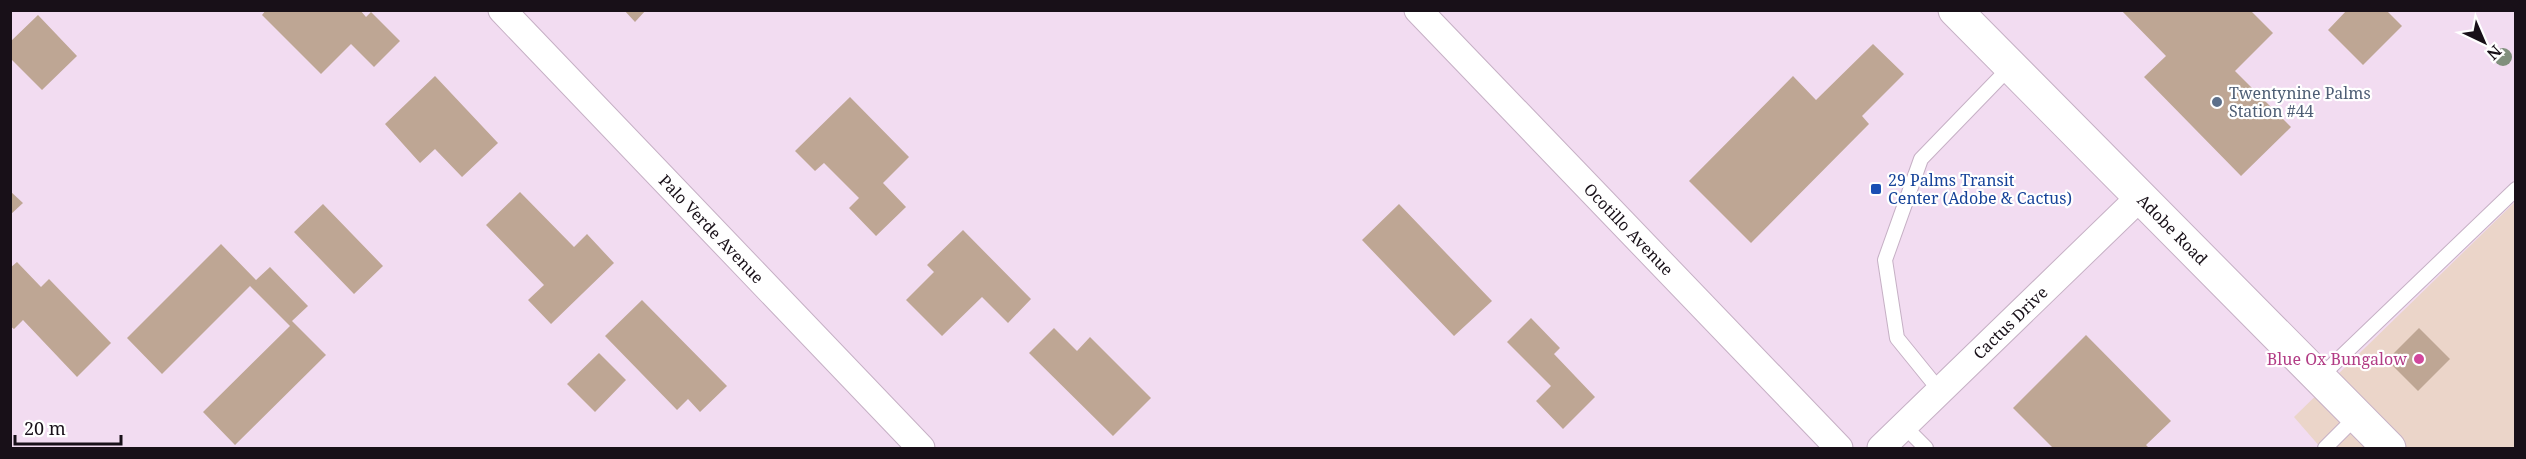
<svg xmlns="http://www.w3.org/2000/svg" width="2526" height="459" viewBox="0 0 2526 459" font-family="'Noto Serif',serif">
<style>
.commercial{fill:#ebd5c9}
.building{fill:#bea694}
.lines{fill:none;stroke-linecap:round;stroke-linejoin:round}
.lane-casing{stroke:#c6b0c5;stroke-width:16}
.street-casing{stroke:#c6b0c5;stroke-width:29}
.secondary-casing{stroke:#c6b0c5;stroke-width:35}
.lane{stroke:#fff;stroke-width:14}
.street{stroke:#fff;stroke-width:27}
.secondary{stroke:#fff;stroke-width:33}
.tree{fill:#81907d}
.service-dot{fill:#5c6f8a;stroke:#fff;stroke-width:2}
.transit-dot{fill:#1a4fb4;stroke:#fff;stroke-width:2}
.hotel-dot{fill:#d1479c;stroke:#fff;stroke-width:2}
.labels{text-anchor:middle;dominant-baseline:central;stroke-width:4.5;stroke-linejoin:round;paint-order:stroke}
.service-label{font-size:16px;fill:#4e5e75;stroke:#fff;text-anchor:start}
.transit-label{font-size:16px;fill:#164399;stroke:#fff;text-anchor:start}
.street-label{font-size:16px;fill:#181018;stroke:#fff}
.hotel-label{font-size:16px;fill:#b23c85;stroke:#fff;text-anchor:end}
</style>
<rect width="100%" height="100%" fill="#f2dcf1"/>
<path class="commercial" d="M2515 202V448H2321L2294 417Z"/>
<path class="building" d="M266 10H360L366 17 371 12 400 41 374 67 351 44 321 74 262 15Z
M624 10H646L635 22Z
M2121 10H2250L2273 33 2235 71 2291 127 2241 176 2144 77 2166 56Z
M2347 10H2386L2402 26 2363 65 2328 30Z
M38 15 77 56 42 90 10 58V42Z
M1873 44 1904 74 1862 116 1869 124 1751 243 1689 181 1793 76 1816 100Z
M435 76 498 143 462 177 435 149 420 163 385 124Z
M850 97 909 157 883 183 906 207 876 236 849 208 859 198 824 163 815 171 795 151Z
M10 191 23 203 10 215Z
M520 192 574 247 587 234 614 263 551 324 528 300 544 285 486 225Z
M323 204 383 266 354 294 294 232Z
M1399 204 1492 301 1454 336 1362 240Z
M963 230 1031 299 1008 323 982 297 942 336 906 300 934 272 927 265Z
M221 244 256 280 270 267 308 306 292 321 326 355 235 445 203 412 290 326 250 286 162 374 127 338Z
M17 262 41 287 49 279 111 343 77 377 23 320 14 329 10 326V268Z
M642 300 727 386 700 412 688 399 677 410 605 336Z
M1531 318 1560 348 1554 354 1595 397 1563 429 1536 401 1551 386 1507 342Z
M1054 328 1077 351 1090 337 1151 398 1113 436 1029 353Z
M2419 328 2450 359 2418 391 2387 360Z
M2086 335 2171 421 2146 445 2149 448H2053L2013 408Z
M599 353 626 380 595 412 567 384Z"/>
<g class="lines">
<defs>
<path id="lane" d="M2319 378 2516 189
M1940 391 1897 338 1885 260 1921 159 2010 67
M1904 426 1926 448
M2325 448 2357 416"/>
<g id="street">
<path id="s1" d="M502 10 921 448"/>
<path id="s2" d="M1418 10 1839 448"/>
<path id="s3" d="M1881 448 2139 198"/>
</g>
<g id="secondary">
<path id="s4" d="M1955 10 2389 448"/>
</g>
</defs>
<use href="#lane" class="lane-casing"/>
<use href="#street" class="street-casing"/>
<use href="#secondary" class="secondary-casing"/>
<use href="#lane" class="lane"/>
<use href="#street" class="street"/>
<use href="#secondary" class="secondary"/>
</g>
<circle class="tree" cx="2503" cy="57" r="9"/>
<circle class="service-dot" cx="2217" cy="102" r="6"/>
<rect class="transit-dot" x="1870" y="183" width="12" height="12" rx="3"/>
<circle class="hotel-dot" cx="2419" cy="359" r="6"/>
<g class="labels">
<g class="service-label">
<text x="2229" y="93">Twentynine Palms<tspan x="2229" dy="18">Station #44</tspan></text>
</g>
<g class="transit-label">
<text x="1888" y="180">29 Palms Transit<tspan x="1888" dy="18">Center (Adobe &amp; Cactus)</tspan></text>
</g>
<g class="street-label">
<text stroke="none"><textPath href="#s1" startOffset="303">Palo Verde Avenue</textPath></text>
<text stroke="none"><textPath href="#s2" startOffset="304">Ocotillo Avenue</textPath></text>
<text stroke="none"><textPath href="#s4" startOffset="309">Adobe Road</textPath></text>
<text stroke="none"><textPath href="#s3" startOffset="180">Cactus Drive</textPath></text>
</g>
<g class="hotel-label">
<text x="2407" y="359">Blue Ox Bungalow</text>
</g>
</g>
<rect width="2526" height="459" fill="none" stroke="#181018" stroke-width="24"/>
<g transform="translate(2484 42) rotate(136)" stroke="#ffffff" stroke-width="4.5" paint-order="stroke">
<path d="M0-4.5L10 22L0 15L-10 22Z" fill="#181018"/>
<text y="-9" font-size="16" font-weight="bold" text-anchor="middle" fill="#181018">N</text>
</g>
<path d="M15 435v9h106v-9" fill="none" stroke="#181018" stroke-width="3"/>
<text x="24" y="435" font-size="18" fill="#181018" stroke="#ffffff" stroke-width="4.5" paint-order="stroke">20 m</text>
</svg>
